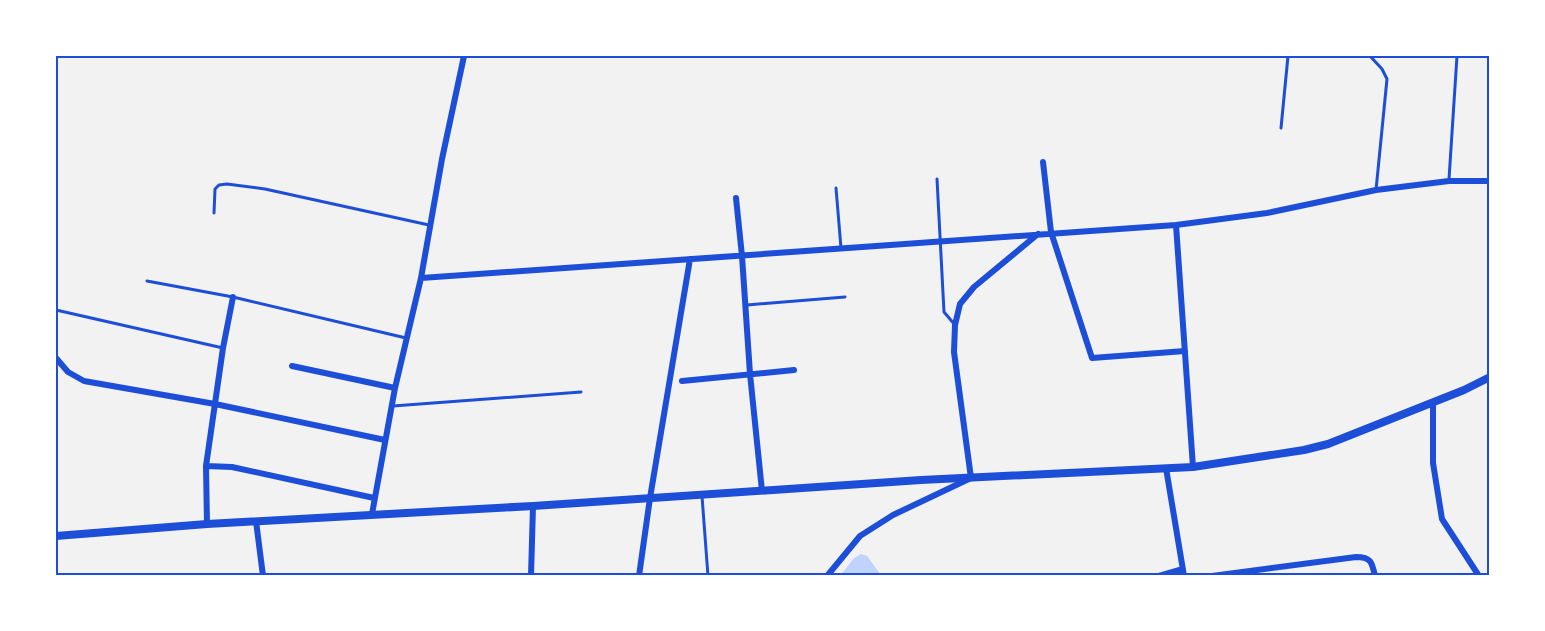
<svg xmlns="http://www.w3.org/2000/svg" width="1545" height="631" viewBox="0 0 1545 631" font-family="'DM Sans',sans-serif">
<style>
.water{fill:#bfd3fe}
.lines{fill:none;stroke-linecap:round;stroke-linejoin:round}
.service{stroke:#1d4ed8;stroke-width:3}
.minor{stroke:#1d4ed8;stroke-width:6}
.tertiary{stroke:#1d4ed8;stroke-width:8}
.neatline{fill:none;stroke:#1d4ed8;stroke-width:2}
</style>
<rect width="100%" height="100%" fill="#f2f2f2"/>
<path class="water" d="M861 554 867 556 881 575H841L854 558Z"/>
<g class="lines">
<path class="service" d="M1370 56 1382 69 1387 79 1376 190
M1281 128 1288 56
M937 179 944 312 955 325
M1449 179 1457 56
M836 188 841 248
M214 213 215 189 219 185 227 184 265 189 429 225
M147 281 233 297 406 338
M747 305 845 297
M56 310 223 348
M393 406 581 392
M702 496 708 576"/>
<path class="minor" d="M1043 162 1051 232 1092 358 1185 351
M736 198 742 256 750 374 762 491
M1176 225 1193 467
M421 278 1176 225 1267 213 1376 190 1449 181H1490
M56 358 68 372 84 381 215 404 385 440
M292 366 395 388
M682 381 794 370
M1433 402V463L1442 519 1479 576
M206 466 232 467 374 498
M1166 468 1184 576
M372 514 395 388 421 278 442 159 464 56
M256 521 263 576
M207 524 206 466 223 348 233 297
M531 576 533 506
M639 576 650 498 690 259
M827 576 860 536 893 515 971 478 954 352 955 325 960 304 974 287 1038 234
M1159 576 1183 569
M1212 576 1356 557C1371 557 1372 562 1375 576"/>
<path class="tertiary" d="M56 536 207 524 533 506 921 480 1193 467 1304 450 1328 444 1464 390 1490 377"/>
</g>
<rect width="1545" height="631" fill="none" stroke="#ffffff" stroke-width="114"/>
<rect x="57" y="57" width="1431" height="517" class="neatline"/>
</svg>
